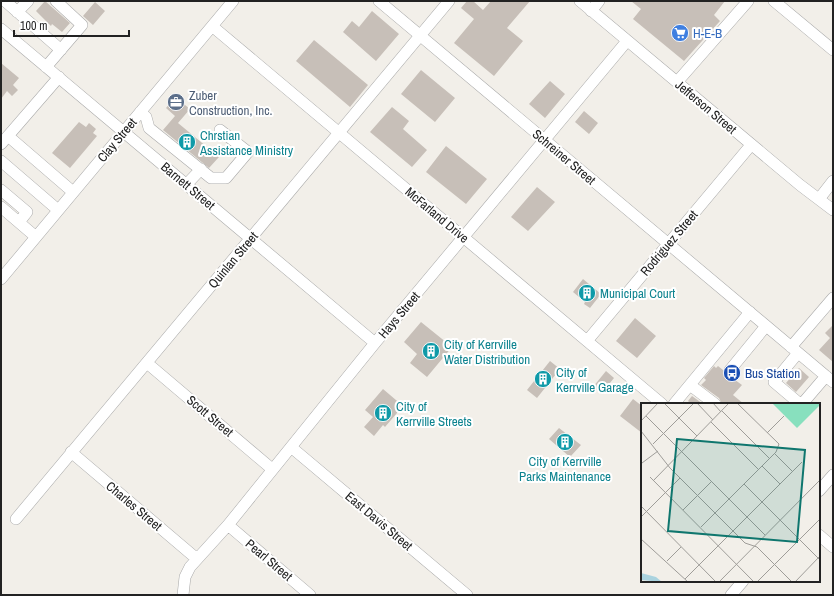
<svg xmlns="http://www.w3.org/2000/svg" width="834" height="596" viewBox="0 0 834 596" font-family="'Archivo Narrow',sans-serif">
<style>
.building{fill:#c7bfb8}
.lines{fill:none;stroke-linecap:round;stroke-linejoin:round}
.minor-casing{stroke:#a9a9a9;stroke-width:12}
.minor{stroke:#fff;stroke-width:11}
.labels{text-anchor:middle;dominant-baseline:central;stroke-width:4;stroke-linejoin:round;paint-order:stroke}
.shop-label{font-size:13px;fill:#366cbe;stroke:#fff;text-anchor:start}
.service-label{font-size:13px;fill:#4e5e75;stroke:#fff;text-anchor:start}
.street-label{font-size:13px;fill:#222;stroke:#fff}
.culture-label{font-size:13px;fill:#0d838f;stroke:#fff;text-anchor:start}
.transit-label{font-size:13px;fill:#164399;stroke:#fff;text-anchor:start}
.inset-road{fill:none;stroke:#9f9d99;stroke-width:1}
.view{fill:#0f766e;fill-opacity:0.15;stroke:#0f766e;stroke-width:2}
.inset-edge{fill:none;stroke:#222;stroke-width:2}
</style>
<rect width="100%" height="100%" fill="#f2efe9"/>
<path class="building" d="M45 1 70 23 62 32 52 24 51 26 36 11Z
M467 1H473L483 10 491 1H530L507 28 523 41 494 76 454 43 474 19 461 8Z
M631 1H725L714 15 720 21 684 61 633 19 641 9Z
M95 2 105 11 93 25 83 16Z
M372 11 399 34 376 61 343 32 352 21 359 27Z
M314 40 368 85 350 107 296 61Z
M1 63 19 78 13 85 18 90 12 96 7 91 1 99Z
M421 70 455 98 435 122 401 94Z
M550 81 565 94 545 118 529 104Z
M175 97 190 109 178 123 219 157 209 168 163 130 175 116 166 108Z
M392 107 409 121 403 129 427 150 412 167 370 132Z
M584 111 598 123 589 134 575 122Z
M79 122 86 127 89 123 96 129 93 133 97 136 70 168 52 153Z
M446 146 487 179 466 204 426 172Z
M537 187 555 202 528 231 511 217Z
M583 279 601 294 590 308 584 304 585 302 573 292Z
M635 318 656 336 637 358 616 341Z
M421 322 452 347 427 377 410 363 417 354 404 342Z
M833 325V362L819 350 830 338 825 333Z
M550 361 560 369 537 398 527 390Z
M714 366 716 368 718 366 723 370 725 375 731 377 742 385 733 395 744 404H722L719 398 701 385 706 380 704 378Z
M799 368 809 377 796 392 786 383Z
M606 371 614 378 601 394 593 387Z
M383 389 403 406 385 427 383 425 374 436 364 427 373 417 365 410Z
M692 396 703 404H691L688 401Z
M633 399 642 406V433L620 416Z
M559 428 581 445 570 457 549 439Z"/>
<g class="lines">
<defs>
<path id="minor" d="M5 1 61 50
M379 1 833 382
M580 1 800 185 833 210
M774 1 833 50
M591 11 599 1
M17 12 28 1
M212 26 662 404
M1 29 375 343
M46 67 82 25 56 1
M677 82 748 1
M140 112 146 117 149 128 211 178H226L248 152 220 130
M8 136 73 192
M1 144 59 77
M1 161 58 210
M186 185 201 169
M1 190 27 212 19 222
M819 199 833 181
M1 207 36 237
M1 279 233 1
M587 341 751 145
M791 347 833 298
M798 353 774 382 800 404
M147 363 272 469
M730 370 766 326
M690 385 715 404
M674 404 750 312
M802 404 826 376
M291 447 467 595
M71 452 197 559
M819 491 833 475
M16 519 449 1
M228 525 310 595
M819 535 833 547
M183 595 185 577 190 567 228 525 375 343 627 41
M731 595 743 581"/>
</defs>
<use href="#minor" class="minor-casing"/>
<use href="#minor" class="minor"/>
</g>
<defs>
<symbol id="supermarket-disc" viewBox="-11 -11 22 22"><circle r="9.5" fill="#3f7fe0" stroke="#fff"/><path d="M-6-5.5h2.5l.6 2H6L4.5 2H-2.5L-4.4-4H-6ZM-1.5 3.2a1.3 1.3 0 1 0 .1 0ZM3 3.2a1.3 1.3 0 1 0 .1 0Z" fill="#fff"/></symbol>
<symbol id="office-disc" viewBox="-11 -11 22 22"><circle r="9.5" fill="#5c6f8a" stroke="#fff"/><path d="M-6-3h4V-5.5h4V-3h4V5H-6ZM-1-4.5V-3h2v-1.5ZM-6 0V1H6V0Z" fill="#fff"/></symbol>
<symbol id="building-disc" viewBox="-11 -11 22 22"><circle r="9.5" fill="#0f9aa8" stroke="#fff"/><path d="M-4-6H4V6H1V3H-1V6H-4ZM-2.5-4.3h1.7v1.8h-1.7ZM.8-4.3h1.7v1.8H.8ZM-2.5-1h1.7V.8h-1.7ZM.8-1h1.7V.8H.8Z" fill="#fff"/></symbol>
<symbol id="bus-disc" viewBox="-11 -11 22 22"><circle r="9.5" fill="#1a4fb4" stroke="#fff"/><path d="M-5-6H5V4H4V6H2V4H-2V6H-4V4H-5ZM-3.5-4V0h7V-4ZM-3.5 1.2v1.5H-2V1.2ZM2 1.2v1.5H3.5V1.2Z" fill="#fff"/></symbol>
</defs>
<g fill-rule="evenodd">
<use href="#supermarket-disc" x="670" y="23" width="20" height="20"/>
<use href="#office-disc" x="166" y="92" width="20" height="20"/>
<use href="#building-disc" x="177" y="132" width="20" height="20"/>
<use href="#building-disc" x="577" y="283" width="20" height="20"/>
<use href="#building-disc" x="421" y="341" width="20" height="20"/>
<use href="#bus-disc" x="722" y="363" width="20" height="20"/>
<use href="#building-disc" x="533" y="369" width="20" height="20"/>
<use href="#building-disc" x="373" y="403" width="20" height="20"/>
<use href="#building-disc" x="555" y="432" width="20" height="20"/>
</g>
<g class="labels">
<g class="shop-label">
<text x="693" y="33">H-E-B</text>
</g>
<g class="service-label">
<text x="189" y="95">Zuber<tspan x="189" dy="15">Construction, Inc.</tspan></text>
</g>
<g class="street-label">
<text transform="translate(706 107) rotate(40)">Jefferson Street</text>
<text transform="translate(117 140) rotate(-50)">Clay Street</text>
<text transform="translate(564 157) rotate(40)">Schreiner Street</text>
<text transform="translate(188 186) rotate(40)">Barnett Street</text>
<text transform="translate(437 215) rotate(40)">McFarland Drive</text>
<text transform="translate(669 243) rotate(-50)">Rodriguez Street</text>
<text transform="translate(233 260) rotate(-50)">Quinlan Street</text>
<text transform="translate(399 315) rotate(-50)">Hays Street</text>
<text transform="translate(210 416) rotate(40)">Scott Street</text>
<text transform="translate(134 506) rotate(40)">Charles Street</text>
<text transform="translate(379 521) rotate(40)">East Davis Street</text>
<text transform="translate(269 560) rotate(40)">Pearl Street</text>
</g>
<g class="culture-label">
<text x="200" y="135">Chrstian<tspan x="200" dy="15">Assistance Ministry</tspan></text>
<text x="600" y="293">Municipal Court</text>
<text x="444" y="344">City of Kerrville<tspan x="444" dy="15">Water Distribution</tspan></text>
<text x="556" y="372">City of<tspan x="556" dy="15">Kerrville Garage</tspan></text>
<text x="396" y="406">City of<tspan x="396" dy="15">Kerrville Streets</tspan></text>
<text x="565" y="461" text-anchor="middle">City of Kerrville<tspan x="565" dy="15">Parks Maintenance</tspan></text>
</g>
<g class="transit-label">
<text x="745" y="373">Bus Station</text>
</g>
</g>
<g transform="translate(641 403)">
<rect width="179" height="179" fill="#f2efe9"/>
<path d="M131 0H179V2L156 25Z" fill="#88e0be"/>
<path d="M0 170 15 174 21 179 0 177Z" fill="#aad3df"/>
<path class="inset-road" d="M23 0 56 33M56 0 72 17M72 0 80 9M81 8 128 55M5 13 124 132M0 18 17 0M70 19 117 66M0 28 29 65 104 140 116 144 151 179M126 30 143 13M12 41 53 0M133 50 151 68M1 60 17 48M121 63 139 81M9 74 113 179M12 78 88 0M103 81 179 157M0 103 75 179M42 107 70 79M0 114 39 75M60 124 135 49 138 41 96 0M0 136 47 179M26 158 40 144M44 176 161 59M78 179 179 77M116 179 179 116M154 179 179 153"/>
<path class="view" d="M36 36 164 47 156 139 27 128Z"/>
<rect width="179" height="179" class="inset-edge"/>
</g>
<rect width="834" height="596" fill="none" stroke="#222222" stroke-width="4"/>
<path d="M14 30v6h115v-6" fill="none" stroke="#222222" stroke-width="2"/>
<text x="20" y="30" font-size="12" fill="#222222" stroke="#ffffff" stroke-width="3" paint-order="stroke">100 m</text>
</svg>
